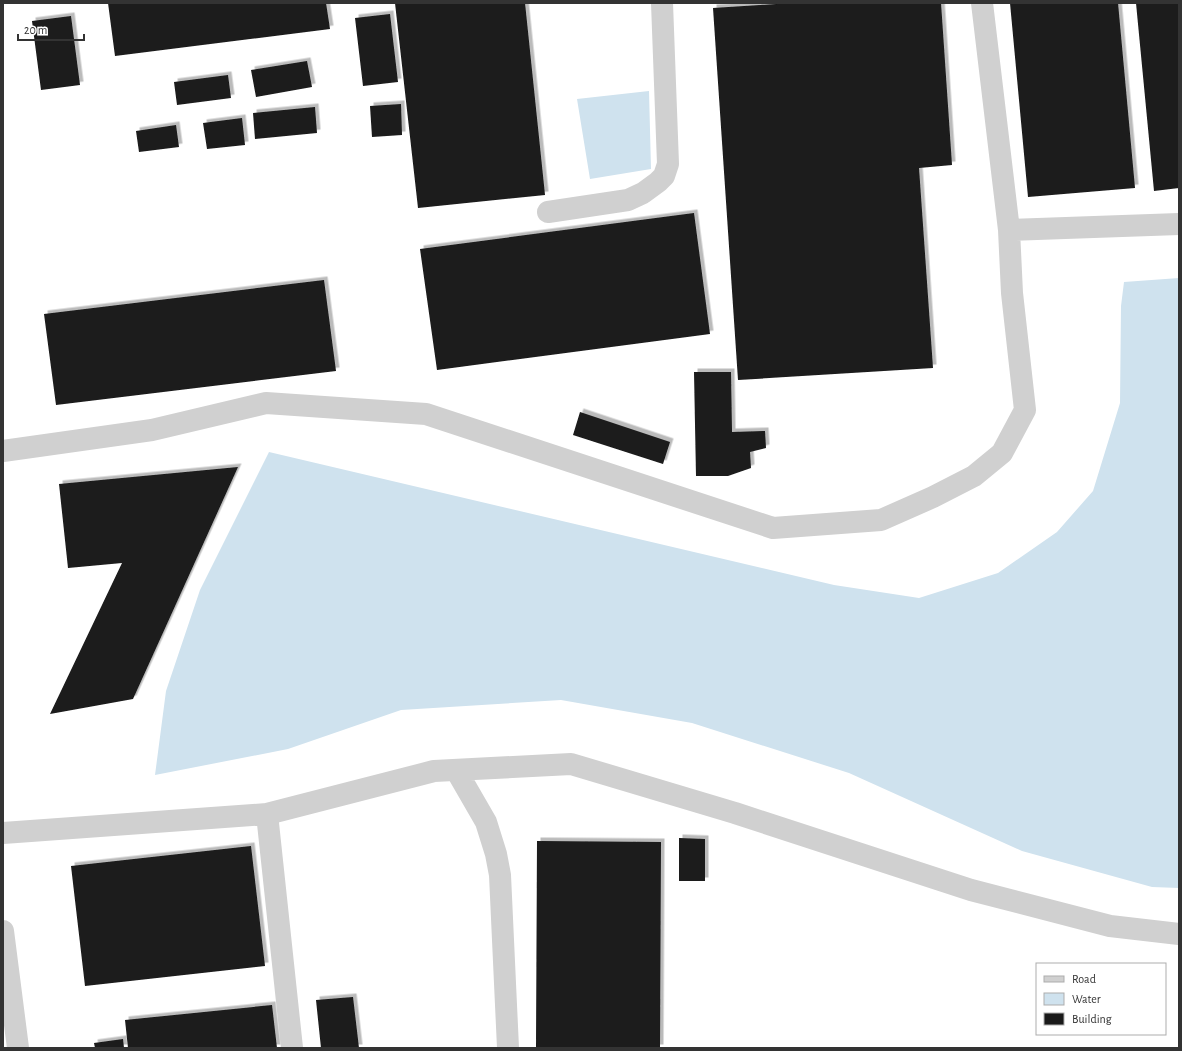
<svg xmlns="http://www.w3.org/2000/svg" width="1182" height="1051" viewBox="0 0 1182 1051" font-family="'Alegreya Sans',sans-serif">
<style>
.water{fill:#cfe2ee}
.building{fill:#1a1a1a;filter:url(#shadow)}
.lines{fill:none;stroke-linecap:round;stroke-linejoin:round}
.minor{stroke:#d0d0d0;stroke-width:22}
</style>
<defs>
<filter id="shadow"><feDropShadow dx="3.5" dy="-3.5" stdDeviation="0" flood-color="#0004"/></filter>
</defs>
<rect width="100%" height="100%" fill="#fff"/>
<path class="water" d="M649 91 651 169 590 179 577 99Z
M1179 278V888L1152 887 1022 851 849 773 692 723 561 700 401 710 288 749 155 775 166 691 200 590 269 452 834 585 919 598 998 573 1057 532 1093 491 1120 403 1121 306 1124 282Z"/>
<path class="building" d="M108 3H326L330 29 115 56Z
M395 3H525L545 195 418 208Z
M792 3H941L952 165 919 168 933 368 738 380 713 8Z
M1010 3H1118L1135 188 1028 197Z
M1136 3H1179V188L1154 191Z
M390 14 398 82 363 86 355 18Z
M71 16 80 85 41 90 32 21Z
M307 61 312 87 256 97 251 70Z
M228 75 231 98 177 105 174 82Z
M401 104 402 135 372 137 370 106Z
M315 107 317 133 255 139 253 113Z
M242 118 245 145 207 149 203 123Z
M176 125 179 147 139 152 136 131Z
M694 213 710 334 437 370 420 249Z
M324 280 336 371 56 405 44 314Z
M694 372H731L732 432 765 431 766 448 750 452 751 468 728 476H696Z
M580 412 670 442 663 464 573 435Z
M238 467 133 699 50 714 122 563 68 568 59 484Z
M679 838 705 839V881H679Z
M537 841 661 842 660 1048H536Z
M251 846 265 966 85 986 71 866Z
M353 997 359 1048H321L316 1000Z
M272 1005 277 1048H128L125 1020Z
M123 1039 124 1048H95L94 1043Z"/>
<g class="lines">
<path class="minor" d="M548 212 628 200 643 193 658 182 664 176 668 164 662 3
M1009 230 1179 224
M3 451 152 430 266 403 426 414 773 528 881 520 933 497 974 476 1002 453 1025 410 1012 293 1009 230 982 3
M456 770 486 822 496 854 500 875 508 1048
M267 814 292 1048
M3 833 267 814 434 771 571 764 735 813 971 890 1110 926 1179 934
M3 931 18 1048"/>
</g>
<rect width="1182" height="1051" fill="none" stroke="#333333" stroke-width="8"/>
<rect x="1036" y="963" width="130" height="72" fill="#ffffff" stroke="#adadad"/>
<rect x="1044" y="976" width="20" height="6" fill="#d0d0d0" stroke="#adadad"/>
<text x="1072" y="983" font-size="12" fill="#333333">Road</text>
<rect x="1044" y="993" width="20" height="12" fill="#cfe2ee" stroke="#adadad"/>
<text x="1072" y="1003" font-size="12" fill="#333333">Water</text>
<rect x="1044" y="1013" width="20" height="12" fill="#1a1a1a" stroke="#adadad"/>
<text x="1072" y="1023" font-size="12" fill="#333333">Building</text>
<path d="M18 34v6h66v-6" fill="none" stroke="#333333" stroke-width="2"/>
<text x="24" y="34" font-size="12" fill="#333333" stroke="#ffffff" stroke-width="3" paint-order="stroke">20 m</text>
</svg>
